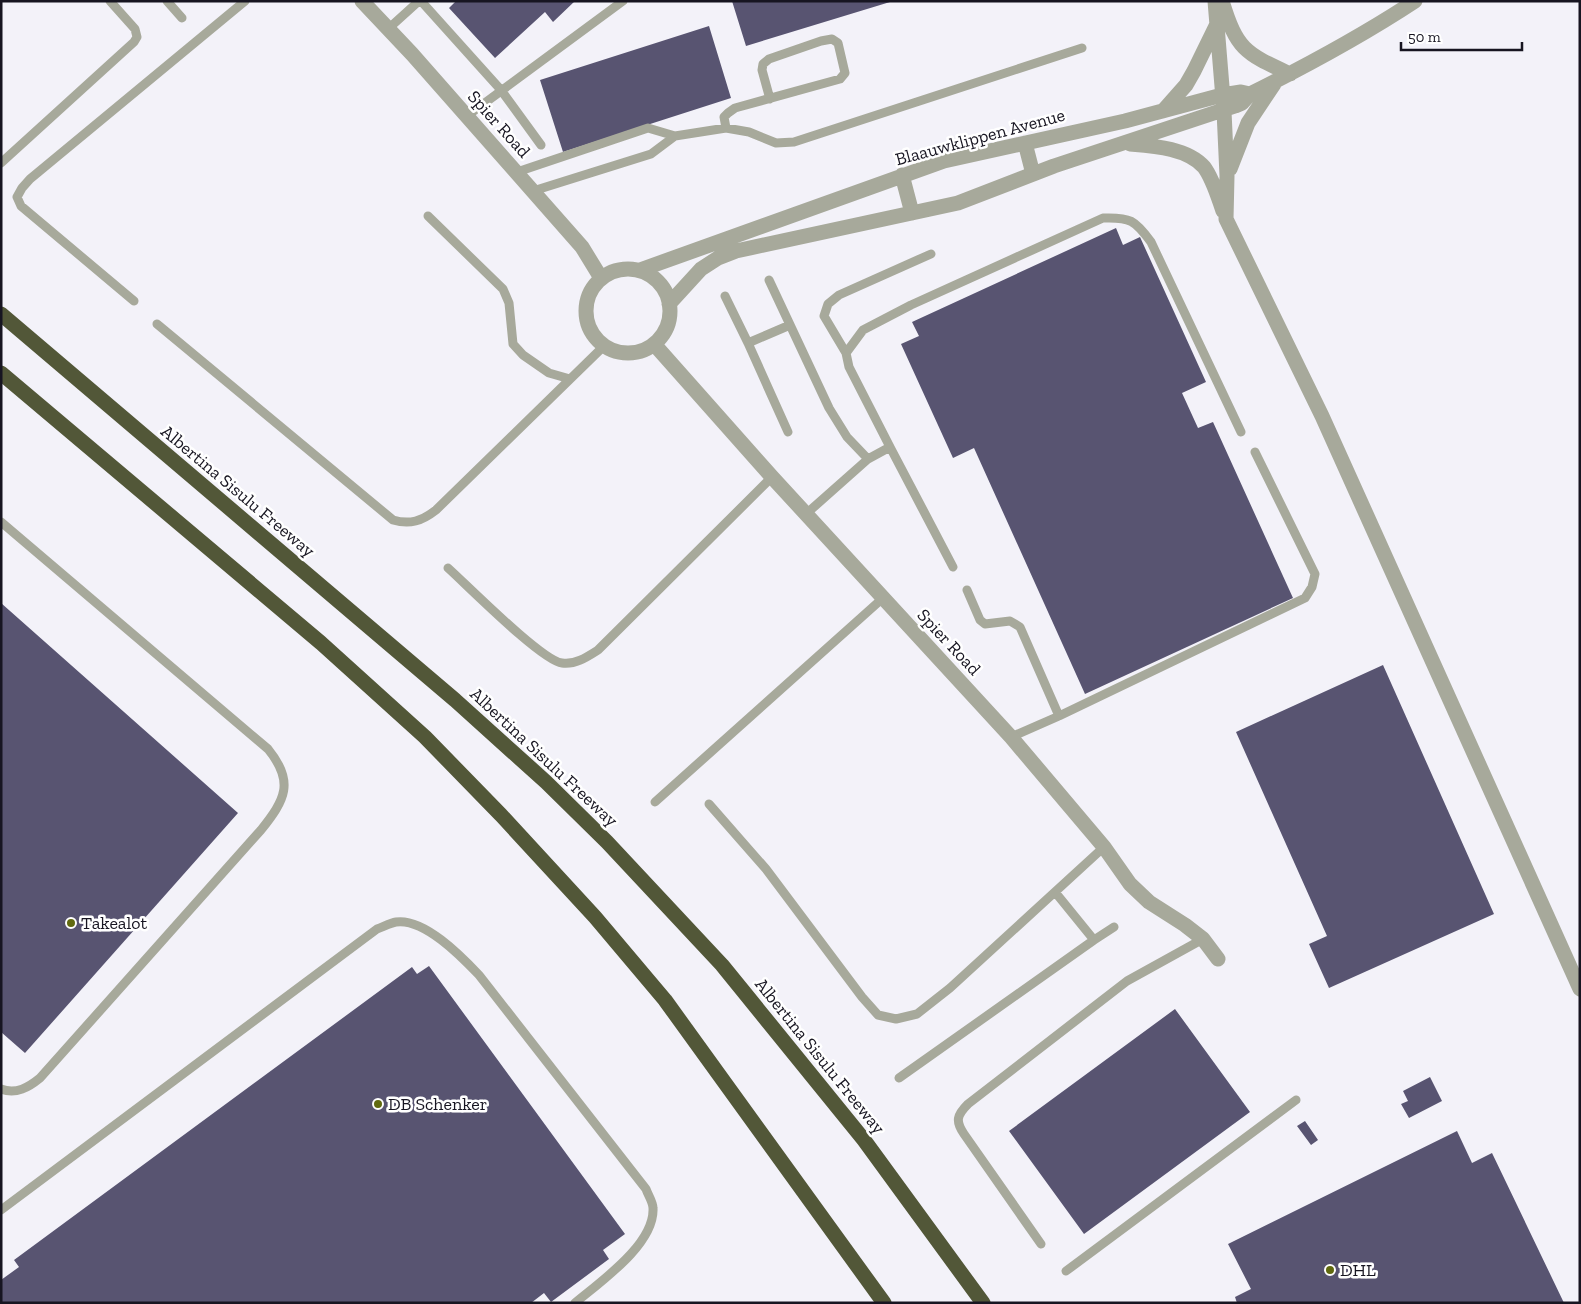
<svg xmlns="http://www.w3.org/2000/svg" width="1581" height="1304" viewBox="0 0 1581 1304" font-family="'Zilla Slab',serif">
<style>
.building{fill:#585471}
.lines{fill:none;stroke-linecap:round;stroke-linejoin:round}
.service{stroke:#a7a99b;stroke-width:9}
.minor{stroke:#a7a99b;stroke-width:15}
.motorway{stroke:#525738;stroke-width:15}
.poi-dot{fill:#616a0f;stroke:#fff;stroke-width:2}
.labels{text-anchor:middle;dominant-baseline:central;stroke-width:5;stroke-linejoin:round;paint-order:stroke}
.street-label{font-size:18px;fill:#171521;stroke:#fff}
.poi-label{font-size:18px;fill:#171521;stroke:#fff;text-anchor:start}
</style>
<rect width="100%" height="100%" fill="#f3f2f9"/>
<path class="building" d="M456 1H575L553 22 545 12 495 58 449 8Z
M732 1H890V2L746 46Z
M709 26 731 98 563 152 540 80Z
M1116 228 1123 245 1140 237 1206 382 1182 393 1198 428 1213 422 1293 598 1085 694 974 448 953 458 901 344 919 336 912 322Z
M1 603 238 813 25 1053 1 1032Z
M1383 665 1494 914 1329 988 1309 944 1327 936 1236 732Z
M429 966 625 1234 603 1250 609 1259 551 1302 544 1293 531 1303H1V1280L19 1267 14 1260 412 967 417 974Z
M1175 1009 1250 1112 1084 1234 1009 1131Z
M1430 1077 1442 1101 1409 1118 1401 1104 1408 1101 1403 1091Z
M1305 1121 1318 1140 1311 1145 1297 1126Z
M1457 1131 1472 1163 1492 1153 1564 1303H1237L1235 1297 1251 1289 1228 1244Z"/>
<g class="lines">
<path class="service" d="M167 1 182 18
M421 1 501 90 541 145
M388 29 419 1
M467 116 623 1
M726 128 724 117 728 113 735 108 840 79 845 73 838 43 832 39 821 41 769 59 763 64 762 70 770 99
M1 163 134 42 137 37 135 29 110 1
M517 172 648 128 675 136 726 128 749 132 776 143 794 142 1082 48
M533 191 651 154 675 136
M428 216 503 289 509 303 513 344 523 355 549 373 570 379
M769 280 829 408 847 437 868 459
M725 296 748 343 790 325
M134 301 21 206 17 197 22 188 30 179 245 1
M157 324 393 520C410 525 422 521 436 510L604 346
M748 343 788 432
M846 353 824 316 828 304 839 295 931 254
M890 447 953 567
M806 514 868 459 890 447 849 367 846 353 863 330 911 305 1103 218C1130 217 1135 220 1151 242L1241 432
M1 522 268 749C295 782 285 800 261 830L40 1078C29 1087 16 1095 1 1089
M448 568C467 585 542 661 562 663 575 665 587 657 598 650L772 477
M967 590 980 620 985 624 1010 621 1020 627 1059 716
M1011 737 1059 716 1305 598 1312 587 1315 574 1255 452
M655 802 883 598
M709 804 766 869 862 997 878 1015 896 1019 917 1014 950 988 1104 847
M1094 940 1114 927
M899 1078 1094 940 1055 892
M1 1210 377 929C383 927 390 923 396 922 424 918 461 956 479 975L646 1189C648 1195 653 1202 653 1208 655 1244 600 1282 575 1303
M1041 1244 964 1134C955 1121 957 1115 968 1104L1127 981 1203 939
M1066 1271 1296 1100"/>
<path class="minor" d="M362 1 412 54 582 247 601 278
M1215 1 1224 111 1227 176 1226 219 1322 416 1580 989
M1222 1C1237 50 1245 53 1290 74
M1163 111 1186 85 1194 71 1216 26
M1025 143 1033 174
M1130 144C1154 146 1187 148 1204 167 1213 179 1218 197 1223 211
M1230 169 1248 123 1274 84
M902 175 912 213
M586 311a42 42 0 1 1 84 0a42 42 0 1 1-84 0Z
M640 270 944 161 1125 121 1222 95 1241 92 1250 94
M669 304 701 269 718 258 736 251 958 203 1054 166 1235 106 1242 103 1250 94C1306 66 1362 36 1415 1
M654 344 772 477 1011 737 1104 847 1130 884 1149 902 1185 925 1203 939 1218 959"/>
<path class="motorway" d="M1 314 455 700 546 782 607 842 722 965 864 1140 983 1303
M1 373 321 643 425 737 501 815 595 917 665 1000 884 1303"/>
</g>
<g class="poi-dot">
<circle cx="71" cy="923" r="5"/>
<circle cx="378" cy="1104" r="5"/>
<circle cx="1330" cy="1270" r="5"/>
</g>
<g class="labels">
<g class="street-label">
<text transform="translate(499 124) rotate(48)">Spier Road</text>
<text transform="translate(980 137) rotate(-15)">Blaauwklippen Avenue</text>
<text transform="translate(238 491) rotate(40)">Albertina Sisulu Freeway</text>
<text transform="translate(949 642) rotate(47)">Spier Road</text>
<text transform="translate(544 757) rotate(43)">Albertina Sisulu Freeway</text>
<text transform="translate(820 1056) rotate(51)">Albertina Sisulu Freeway</text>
</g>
<g class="poi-label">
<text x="81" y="923">Takealot</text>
<text x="388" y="1104">DB Schenker</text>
<text x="1340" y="1270">DHL</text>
</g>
</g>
<rect width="1581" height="1304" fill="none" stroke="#171521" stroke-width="5"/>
<path d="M1401 42v8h121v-8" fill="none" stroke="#171521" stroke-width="2.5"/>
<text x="1408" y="42" font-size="15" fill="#171521" stroke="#ffffff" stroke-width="4" paint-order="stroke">50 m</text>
</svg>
